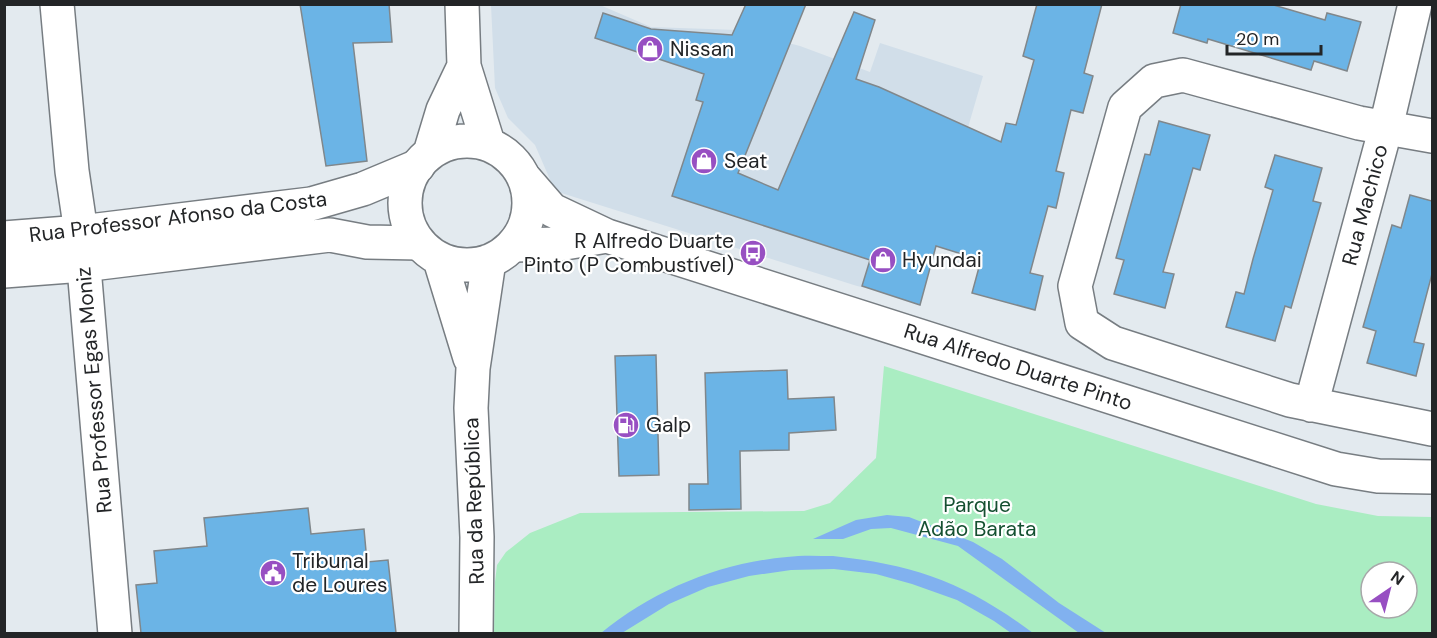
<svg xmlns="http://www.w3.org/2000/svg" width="1437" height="638" viewBox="0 0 1437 638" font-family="'DM Sans',sans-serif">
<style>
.built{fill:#d1dee9}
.green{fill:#aaedc2;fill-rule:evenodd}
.water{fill:#81b1ef}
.building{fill:#6bb4e6;stroke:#80878b;stroke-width:1.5}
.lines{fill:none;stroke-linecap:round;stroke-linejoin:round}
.street-casing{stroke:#777d82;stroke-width:36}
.secondary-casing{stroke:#777d82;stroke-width:36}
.primary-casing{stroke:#777d82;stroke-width:36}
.street{stroke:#fff;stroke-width:33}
.secondary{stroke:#fff;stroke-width:33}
.primary{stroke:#fff;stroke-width:33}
.labels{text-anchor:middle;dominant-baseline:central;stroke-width:4.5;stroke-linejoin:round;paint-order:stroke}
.poi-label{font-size:21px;fill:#232527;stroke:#fff;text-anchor:start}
.street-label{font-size:21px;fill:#232527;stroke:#fff}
.park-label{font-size:21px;fill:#155031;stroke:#fff}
</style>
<rect width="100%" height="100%" fill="#e3eaef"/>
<path class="built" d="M491 5H600L651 27 737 30 800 46 870 72 880 43 983 76 918 299 857 286 555 191 535 145 508 118 495 88Z"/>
<path class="green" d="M884 366 1316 504 1378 516 1432 517V633L494 634 495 582 497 565 506 552 530 533 580 513 804 511 830 503 876 458ZM1371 572H1407V608H1371Z"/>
<path class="water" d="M887 515 909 517 973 542 1002 559 1059 603 1106 633H1079L958 546 891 528 871 529 843 539H813L856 520Z
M833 556C916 565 966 583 1033 633H1011L994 621 957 600 912 584 876 574 834 569 791 570 749 576 708 587 669 604 622 633H601C654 590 719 563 787 557 802 555 818 556 833 556Z"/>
<path class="building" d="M300 4H389L392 42 353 43 367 161 326 166Z
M746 4H806L738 173 778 190 854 12 875 20 856 79 879 87 1001 142 1006 123 1016 125 1034 60 1023 56 1037 4H1102L1084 73 1093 76 1083 113 1071 110 1056 171 1064 173 1056 208 1048 206 1030 273 1043 276 1035 310 972 293 981 260 936 246 920 305 862 286 870 260 672 196 703 102 696 100 704 74 595 38 603 13 651 29 732 35Z
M1181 4H1270L1325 20 1327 13 1361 22 1347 71 1314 61 1311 70 1208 39 1207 43 1173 33Z
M1159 121 1210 135 1200 170 1193 168 1163 272 1174 274 1165 308 1114 294 1124 260 1116 258 1145 154 1150 155Z
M1275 155 1322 168 1313 201 1321 203 1291 308 1285 306 1275 341 1226 327 1236 292 1244 294 1253 259 1273 190 1265 187Z
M1410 195 1432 201V274L1414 342 1424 344 1416 376 1367 363 1376 331 1363 327 1392 225 1401 228Z
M656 355 659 475 619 476 615 356Z
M787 370 788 399 834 397 836 430 789 433V450L740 451 741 509 689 510V484H708L705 373Z
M308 508 311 534 364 529 367 562 388 560 396 633H141L136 585 157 583 154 551 207 546 204 518Z"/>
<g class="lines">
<defs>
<path id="street" d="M57 4 72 171 81 232 115 634
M1432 136 1359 123 1183 75 1154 81 1125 107 1075 286 1082 323 1113 343 1290 400 1432 429
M1311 405 1386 127 1415 4"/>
<path id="secondary" d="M526 180 552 210 607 236 1336 469 1378 476 1432 477
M4 238 81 232 311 204 363 189 418 166
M514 245 559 244 607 236
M4 271 83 265 330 235 367 242 419 243"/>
<path id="primary" d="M462 4 464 66 488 143
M405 203a62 62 0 1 1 124 0a62 62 0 1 1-124 0Z
M430 153 443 110 464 66
M440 260 470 358
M476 634 477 537 471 408 473 368 489 261"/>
</defs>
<use href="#street" class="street-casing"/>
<use href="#secondary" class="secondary-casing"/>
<use href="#primary" class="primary-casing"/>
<use href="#street" class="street"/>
<use href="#secondary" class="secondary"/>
<use href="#primary" class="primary"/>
</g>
<defs>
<symbol id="shop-disc" viewBox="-11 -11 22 22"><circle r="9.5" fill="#974fc2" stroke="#fff"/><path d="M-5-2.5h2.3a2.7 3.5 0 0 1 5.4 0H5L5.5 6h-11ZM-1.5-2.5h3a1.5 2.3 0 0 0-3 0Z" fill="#fff"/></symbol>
<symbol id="bus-disc" viewBox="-11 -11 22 22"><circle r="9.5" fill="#974fc2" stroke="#fff"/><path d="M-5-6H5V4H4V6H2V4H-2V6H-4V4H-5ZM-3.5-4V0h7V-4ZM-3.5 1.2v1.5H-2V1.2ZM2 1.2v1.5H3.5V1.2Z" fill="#fff"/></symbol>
<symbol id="fuel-disc" viewBox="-11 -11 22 22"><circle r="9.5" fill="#974fc2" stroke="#fff"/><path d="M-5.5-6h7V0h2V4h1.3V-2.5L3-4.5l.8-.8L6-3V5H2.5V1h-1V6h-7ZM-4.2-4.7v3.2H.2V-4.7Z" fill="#fff"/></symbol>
<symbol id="civic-disc" viewBox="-11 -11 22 22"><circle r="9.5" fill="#974fc2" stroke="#fff"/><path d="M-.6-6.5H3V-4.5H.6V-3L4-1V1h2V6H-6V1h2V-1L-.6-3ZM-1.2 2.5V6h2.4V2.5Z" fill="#fff"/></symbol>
</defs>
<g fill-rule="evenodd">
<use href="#shop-disc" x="635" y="34" width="30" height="30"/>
<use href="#shop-disc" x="689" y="146" width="30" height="30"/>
<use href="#bus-disc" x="738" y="238" width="30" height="30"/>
<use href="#shop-disc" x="868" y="245" width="30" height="30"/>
<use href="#fuel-disc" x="611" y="410" width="30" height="30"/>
<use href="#civic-disc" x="258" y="558" width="30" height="30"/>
</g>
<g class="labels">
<g class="poi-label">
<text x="670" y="49">Nissan</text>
<text x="724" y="161">Seat</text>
<text x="734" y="241" text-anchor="end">R Alfredo Duarte<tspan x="734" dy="24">Pinto (P Combustível)</tspan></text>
<text x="902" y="260">Hyundai</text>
<text x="646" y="425">Galp</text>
<text x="292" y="561">Tribunal<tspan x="292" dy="24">de Loures</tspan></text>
</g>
<g class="street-label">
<text transform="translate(1365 205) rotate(-75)">Rua Machico</text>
<text transform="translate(178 217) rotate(-7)">Rua Professor Afonso da Costa</text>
<text transform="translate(1018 367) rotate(18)">Rua Alfredo Duarte Pinto</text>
<text transform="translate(94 390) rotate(-95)">Rua Professor Egas Moniz</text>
<text transform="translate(474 501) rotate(-92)">Rua da República</text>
</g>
<g class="park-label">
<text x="977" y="505">Parque<tspan x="977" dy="24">Adão Barata</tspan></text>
</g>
</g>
<rect width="1437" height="638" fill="none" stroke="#232527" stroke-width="12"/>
<g transform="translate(1389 590) rotate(35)"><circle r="28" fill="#ffffff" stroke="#a7a8a9" stroke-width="1.5"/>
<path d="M0-4.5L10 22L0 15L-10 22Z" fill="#974fc2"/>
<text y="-9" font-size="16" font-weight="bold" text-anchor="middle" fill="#232527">N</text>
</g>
<path d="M1227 45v9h94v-9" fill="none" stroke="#232527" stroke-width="3"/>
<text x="1236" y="45" font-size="18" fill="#232527" stroke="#ffffff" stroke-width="4.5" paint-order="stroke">20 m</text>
</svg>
